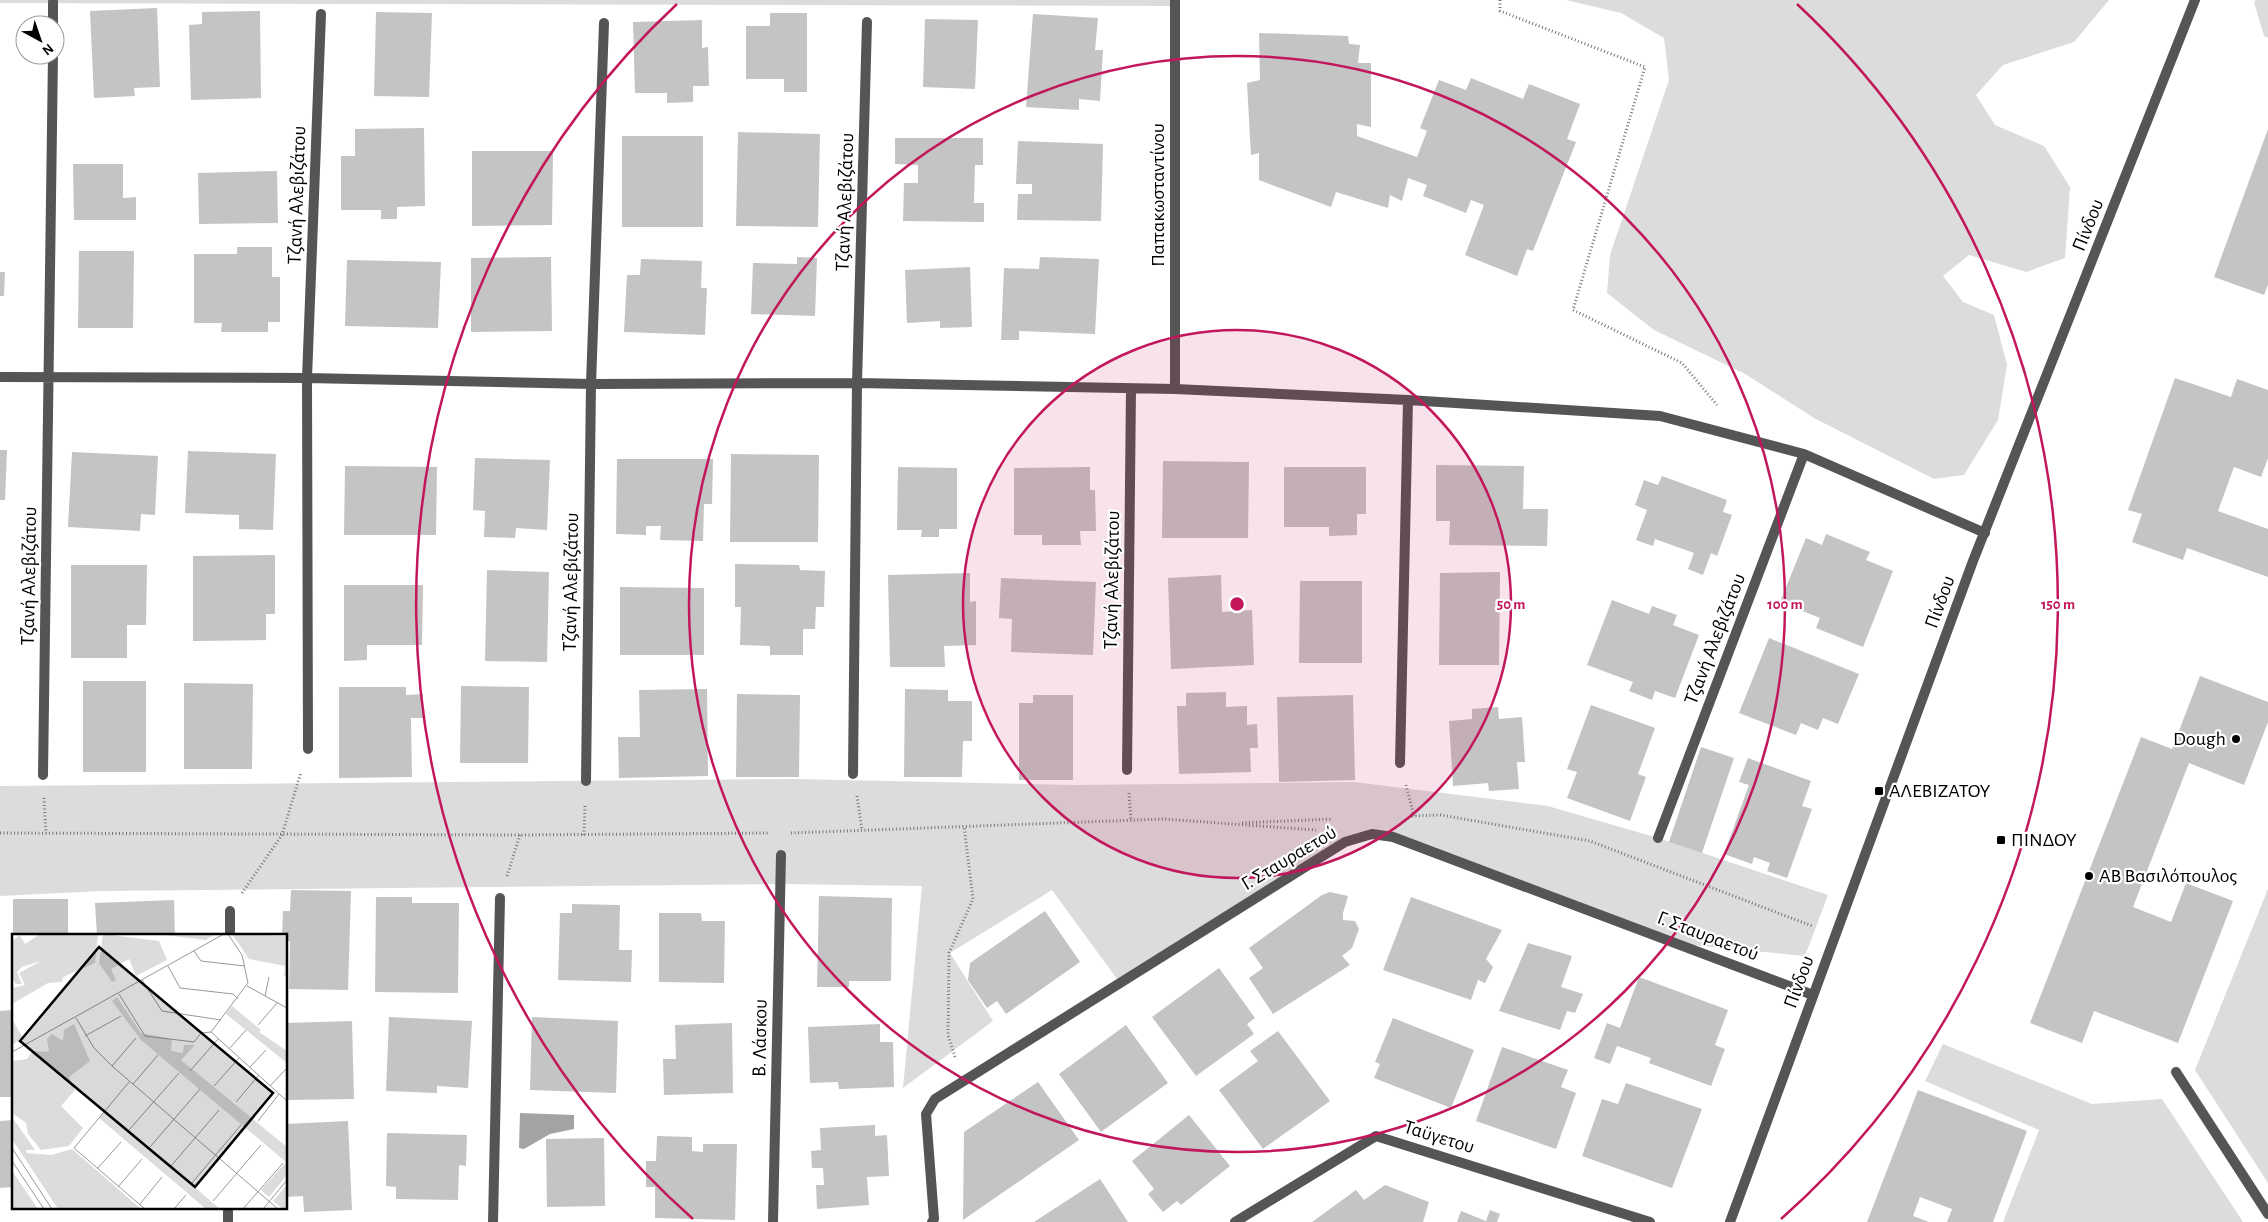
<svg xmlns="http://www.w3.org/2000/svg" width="2268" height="1222" viewBox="0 0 2268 1222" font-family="'Alegreya Sans',sans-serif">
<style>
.green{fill:#dcdcdc}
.water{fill:#a3a3a3}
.building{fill:#c4c4c4}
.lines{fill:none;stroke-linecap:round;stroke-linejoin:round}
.path{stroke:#777;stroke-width:3;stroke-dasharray:1 2.5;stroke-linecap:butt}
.service{stroke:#555;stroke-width:10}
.minor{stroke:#555;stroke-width:10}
.tertiary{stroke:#555;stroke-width:10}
.ring{fill:none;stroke:#c2185b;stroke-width:2.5}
.poi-dot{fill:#000;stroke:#fff;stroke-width:2}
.labels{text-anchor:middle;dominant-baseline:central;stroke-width:4.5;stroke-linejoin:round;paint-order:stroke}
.street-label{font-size:20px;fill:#000;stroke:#fff}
.poi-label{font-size:20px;fill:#000;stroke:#fff;text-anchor:start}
.inset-road{fill:none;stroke:#999;stroke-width:1}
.view{fill:#000;fill-opacity:0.15;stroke:#000;stroke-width:2.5}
.inset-edge{fill:none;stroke:#000;stroke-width:2.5}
.centre{fill:#c2185b;stroke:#fff;stroke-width:2.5}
.ring-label{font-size:15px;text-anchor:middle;font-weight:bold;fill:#c2185b;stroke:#fff;stroke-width:4.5;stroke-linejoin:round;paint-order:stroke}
</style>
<rect width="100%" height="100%" fill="#fff"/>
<path class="green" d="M0 0H1175V6L0 3Z
M1566 0H2109L2074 42 2003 65 1976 95 1995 125 2044 146 2070 187 2065 258 2026 272 1969 255 1943 276 1963 302 1994 315 2007 365 1998 420 1964 475 1934 479 1814 418 1745 374 1654 330 1607 293 1610 255 1669 80 1664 38 1621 13Z
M2256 0H2268V38L2264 36 2254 2Z
M794 779 1074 785 1354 782 1548 806 1658 838 1828 895 1805 956 1680 944 1393 837 1345 842 1120 983 1052 890 950 953 993 1021 903 1088 922 886 781 884 102 891 0 896V786Z
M2268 889V1183L2195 1070Z
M1943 1044 2092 1104 2162 1099 2243 1222H2003L2039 1130 1925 1081Z"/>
<path class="water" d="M520 1113 574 1115V1129L550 1134 524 1149 519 1148Z"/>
<path class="building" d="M157 8 160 87 134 88 135 96 94 98 90 11Z
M260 11 261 98 191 100 189 25 202 24V12Z
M376 12 432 13 429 97 374 96Z
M770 13H807V92H784V79H746V26H770Z
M1033 14 1098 18 1095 50H1103L1100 101 1079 99V110L1026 107Z
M925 19 978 20 975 89 923 87Z
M702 20V48L708 47 709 86H693V102L667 103V93H635L633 22Z
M1259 33 1348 36 1349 44 1360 45 1358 63H1371V127L1357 124V136L1417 157 1427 131 1420 128 1439 80 1466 90 1471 78 1523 99 1529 84 1580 104 1567 139 1576 142 1533 251 1527 249 1517 276 1465 255 1484 205 1471 200 1466 213 1423 196 1427 185 1408 178 1402 201 1390 195 1388 208 1336 192 1331 207 1259 180V153L1251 155 1247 83 1260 80Z
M424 128 425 206 397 207V219H381V210H341V156H355V129Z
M2268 129V285L2264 295 2214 277Z
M738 132 820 134 818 227 736 226Z
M622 136H703V227H622Z
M895 138H983V165H975L974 203H984V222L903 221 904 183H918V165L895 164Z
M1018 141 1103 144 1101 221 1017 220 1018 194H1032V184H1016Z
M472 151H553L552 225 472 226Z
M73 164H123V198L136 197V220H74Z
M277 171 278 223 199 224 198 173Z
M237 247H272V277H280V322H268V332H221L222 323H194V254H237Z
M79 251H134L133 328H78Z
M551 257 552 331 471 332V258Z
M797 257 817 258 815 316 751 314 753 263 797 264Z
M1040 257 1099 259 1095 334 1019 331V340H1001L1004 268 1039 269Z
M641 259 702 261 701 288H707L705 335 624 332 627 275H640Z
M347 260 441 262 438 328 345 326Z
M970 267 972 327 940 328V321L907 323 905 270Z
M0 272H5L4 296H0Z
M2175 378 2231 397 2237 379 2268 390V458L2261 477 2234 467 2218 511 2268 529V577L2187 548 2183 560 2132 542 2142 514 2128 510Z
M0 450H7L5 500H0Z
M188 451 276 454 273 530 239 529V515L185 513Z
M72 452 158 456 155 515 141 514 140 531 68 527Z
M731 454 819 455 818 542H730Z
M475 458 550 460 547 530 516 528 515 538 484 537 485 511 473 510Z
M617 459H713L712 504H704L703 541 660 540 661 526H646V535L616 534Z
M1163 461 1249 462 1248 538H1162Z
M1436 465 1524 466 1523 509H1548L1547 546 1449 545 1450 521H1436Z
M345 466 437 467 436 535H344Z
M898 467 957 468V529H939V537H921L922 530H897Z
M1090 467V490H1095L1096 531H1080L1081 545H1042V535H1014V468Z
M1284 467H1366V514H1357V535L1329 536V527H1284Z
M1662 476 1727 500 1723 512 1732 515 1717 556 1711 553 1703 575 1688 569 1694 553 1655 539 1653 546 1636 540 1647 510 1635 505 1644 480 1658 485Z
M1826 534 1870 552 1866 560 1893 571 1863 647 1816 628 1820 618 1780 602 1806 538 1822 545Z
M275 555V614H266V640L193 641V556Z
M735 564 799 565 800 570 825 571 824 607H816L815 629H803V655H770V646L740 645 741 607H735Z
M71 565H147L146 625H127V658H71Z
M487 570 549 572 547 662 485 661Z
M1500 572 1499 665H1439L1440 573Z
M970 573V602L976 601V645L944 646 945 667H890L888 575Z
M1221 575 1222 612 1252 610 1254 665 1171 669 1168 578Z
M1001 578 1096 582 1093 655 1011 652 1012 619 999 618Z
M1300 581H1362V663H1299Z
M344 585H423L422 645H367V660L344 661Z
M620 587 704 588V655H620Z
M1612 600 1649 614 1652 606 1677 615 1673 625 1699 635 1675 698 1655 691 1652 700 1629 691 1633 682 1587 665Z
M1769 638 1859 674 1838 724 1823 718 1818 730 1801 723 1796 735 1739 713Z
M2200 676 2268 702V722L2244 785 2189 763 2133 907 2171 922 2186 883 2233 901 2178 1043 2094 1011 2082 1043 2030 1023 2141 737 2172 749Z
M83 681H146V772H83Z
M184 683 253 684 252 769H184Z
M461 686 529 687 528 763H460Z
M339 687H406V695L423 694V718H411L412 777 339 778Z
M707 689 708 776 619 778 618 737H640L639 690Z
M905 689 948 690V701H972V741H963L962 777H904Z
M1226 692V707L1247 706V725L1257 724 1258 748H1250L1251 772 1179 774 1177 706H1186V693Z
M737 694 800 695 799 777H736Z
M1033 695H1073V780H1019V703H1033Z
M1353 695 1355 780 1279 782 1277 697Z
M1591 705 1655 728 1638 774 1646 777 1630 821 1567 798 1577 772 1567 769Z
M1498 707 1499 719 1522 717 1525 762H1517L1519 789 1489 791 1488 783 1453 786 1449 721 1472 719V709Z
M1701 747 1734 758 1702 853 1669 842Z
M1748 758 1811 781 1802 806 1812 809 1787 878 1767 871 1770 863 1754 857 1752 864 1724 854 1749 785 1739 782Z
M291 890 351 891 348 990 289 989 290 941H286V936H282L283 911H290Z
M1330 892 1348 896 1343 913V920L1355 921 1359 929 1352 948 1342 956 1350 965 1273 1014 1249 978 1263 968 1249 948 1322 895Z
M819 896 892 898 891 981H849V987H817Z
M376 897H412V903H459L458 993 375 992Z
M1411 897 1502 930 1486 959 1493 967 1485 983 1478 980 1471 1000 1383 970Z
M13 899H68V936H13Z
M174 900 175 936H97L95 903Z
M572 904 620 905 619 950H632L631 982 558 980 560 913H572Z
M1045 911 1080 962 1006 1014 997 1001 987 1008 968 980 970 963Z
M659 913H701L702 921H725L724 983 659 982Z
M1528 943 1572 956 1561 987 1583 994 1575 1013 1567 1011 1560 1030 1499 1011Z
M1219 968 1255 1018 1247 1024 1254 1034 1196 1076 1152 1017Z
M1639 977 1728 1010 1715 1045 1725 1049 1711 1086 1649 1063 1651 1058 1617 1046 1610 1064 1594 1058 1607 1023 1620 1028Z
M14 1010V1097H0V1011Z
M389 1017 472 1021 468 1088 437 1086V1093L386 1091Z
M532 1017 618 1021 616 1093 530 1090Z
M1393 1018 1474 1050 1451 1108 1374 1078 1380 1064 1375 1062Z
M352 1021 354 1099 286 1100V1023Z
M732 1023 733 1093 664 1095 663 1059H676L675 1025Z
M880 1024V1042H893L894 1087 839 1089 838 1082 810 1083 808 1027Z
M1126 1025 1168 1083 1101 1132 1059 1074Z
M1278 1031 1330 1101 1263 1149 1219 1090 1258 1061 1250 1051Z
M1502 1047 1568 1070 1561 1087 1576 1093 1556 1149 1476 1121Z
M1038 1082 1079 1140 963 1220 964 1132Z
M1626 1083 1702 1109 1672 1188 1582 1156 1602 1099 1618 1104Z
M1918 1090 2027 1131 1993 1222H1947L1952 1209 1920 1197 1913 1216 1929 1222H1867Z
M1189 1115 1230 1166 1181 1205 1177 1201 1163 1212 1148 1194 1154 1189 1132 1161Z
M14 1120V1187L0 1188V1121Z
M348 1121 352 1210 304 1212 303 1196 286 1197V1124Z
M875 1125V1136L887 1135 889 1176 867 1177 869 1205 817 1209 816 1185H824L823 1168H812L811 1151 821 1150 820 1128Z
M387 1133 467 1135 466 1166 459 1165 458 1200 396 1199V1187L386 1186Z
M657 1136 692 1137V1151L703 1152V1144H737L735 1220 655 1218V1187H646V1161H656Z
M604 1138 605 1206 547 1207 546 1139Z
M1100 1179 1128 1222H1034Z
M1385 1185 1429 1202 1423 1222H1312L1356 1190 1364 1200Z
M1490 1210 1500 1214 1497 1222H1457L1461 1211 1486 1221Z"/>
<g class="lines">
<path class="path" d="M1500 0V11L1645 67 1573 310 1682 363 1717 405
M1406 785 1414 816
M1129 793 1131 820
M857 796 862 830
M44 798 46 833
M1412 816 1441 815 1590 841 1812 926
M1242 823 1333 819
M0 833 520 835 769 833
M791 833 1164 819 1316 830
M584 835 585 804
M507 876 520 835
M242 893 282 835 301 772
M955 1057 948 1035 949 953 973 899 964 826"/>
<path class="service" d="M2176 1072 2268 1214"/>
<path class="minor" d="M53 25V2
M0 377 307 378 591 384 857 383 1175 389 1408 400 1660 416 1804 454 1985 533
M1175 389V0
M308 749 307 378 321 14
M1400 763 1408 400
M1127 770 1131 389
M853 774 857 383 867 22
M43 775 53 55
M586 781 591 384 604 23
M1658 838 1804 454
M230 936V911
M228 1222V1208
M493 1222 500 898
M773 1222 781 855
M932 1222 934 1219 926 1114 935 1099 1345 842 1372 834 1393 837 1813 995
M1235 1222 1376 1136 1650 1222"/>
<path class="tertiary" d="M1730 1222 1973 561 2195 0"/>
</g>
<circle cx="1237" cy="604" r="274" fill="#c2185b" fill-opacity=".12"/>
<g class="ring">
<circle cx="1237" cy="604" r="274"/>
<circle cx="1237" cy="604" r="548"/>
<path d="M693 1219A821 821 0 0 1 677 4M1797 4A821 821 0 0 1 1781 1219"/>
</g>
<g class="poi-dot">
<circle cx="2236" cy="739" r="5"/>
<rect x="1874" y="786" width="10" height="10" rx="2.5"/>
<rect x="1996" y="835" width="10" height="10" rx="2.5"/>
<circle cx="2089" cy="876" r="5"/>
</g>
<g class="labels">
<g class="street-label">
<text transform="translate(297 195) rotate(-88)">Τζανή Αλεβιζάτου</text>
<text transform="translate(1158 195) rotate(-90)">Παπακωσταντίνου</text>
<text transform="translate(845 202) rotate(-88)">Τζανή Αλεβιζάτου</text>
<text transform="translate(2088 225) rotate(-68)">Πίνδου</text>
<text transform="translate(29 576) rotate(-89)">Τζανή Αλεβιζάτου</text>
<text transform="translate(1112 580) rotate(-89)">Τζανή Αλεβιζάτου</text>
<text transform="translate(571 582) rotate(-89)">Τζανή Αλεβιζάτου</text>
<text transform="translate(1940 602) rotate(-70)">Πίνδου</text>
<text transform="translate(1715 639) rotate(-69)">Τζανή Αλεβιζάτου</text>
<text transform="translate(1289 858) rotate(-31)">Γ. Σταυραετού</text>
<text transform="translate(1708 936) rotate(21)">Γ. Σταυραετού</text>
<text transform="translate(1799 982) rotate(-70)">Πίνδου</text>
<text transform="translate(760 1038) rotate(-89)">Β. Λάσκου</text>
<text transform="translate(1439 1137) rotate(17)">Ταϋγετου</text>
</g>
<g class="poi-label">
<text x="2226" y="739" text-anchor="end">Dough</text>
<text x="1889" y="791">ΑΛΕΒΙΖΑΤΟΥ</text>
<text x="2011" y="840">ΠΙΝΔΟΥ</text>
<text x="2099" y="876">ΑΒ Βασιλόπουλος</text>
</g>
</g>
<g transform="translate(12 934)">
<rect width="275" height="275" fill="#fff"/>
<path d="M28 0H86L83 29 51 43 50 48 36 49 0 70V54L13 51 7 39 29 27 10 33 5 38 10 50H4L0 44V7L8 1 13 10ZM91 0 147 7 155 26 124 42 117 25 99 35 104 46 100 48 87 29ZM144 0H203L194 6ZM220 0 275 2V42H272L273 32 237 25ZM105 63 129 99 160 105 159 117 171 119 172 111H183L169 126 275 213V241L257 263 249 256 274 228 129 106 100 67ZM220 72 249 96 247 98 275 117V129L214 80ZM0 85 11 104 0 111ZM62 90 78 127 57 143 63 156 49 172 71 194 57 212 29 216 16 200 14 189 0 179V127L15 125 20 117 37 118 35 105 40 100 51 107 52 96ZM93 177 208 275H194L87 184ZM0 183 23 216H14L15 219 39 221 60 215 129 275H46L0 205ZM0 237 26 275H0ZM275 251V275H271L261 267Z" fill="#dcdcdc"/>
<path class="inset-road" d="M182 17 189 27 233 32M156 32 168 54 221 60 226 65M130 46 150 77 209 86M235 52 275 74M107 60 133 102 182 108 189 99 199 98M253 62 257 43M64 84 82 114 100 132 266 275M246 91 265 69M199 98 236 49 230 21 216 0M199 98 275 167M73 102 109 82M217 115 234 96M0 118 212 0M100 132 124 104M238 133 254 116M178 137 206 105M117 148 62 214 133 275M121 150 146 121M202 152 227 124M258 152 274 135M224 168 247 141M246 187 267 160M117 196 167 139M138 213 188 155M0 214 40 275M0 227 32 275M159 232 207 176M85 235 109 208M179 250 229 191M106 253 130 225M201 267 249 211M128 270 150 243M162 275 174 261M231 275 271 229M251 275 275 246"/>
<path class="view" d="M87 13 261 159 183 253 8 107Z"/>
<rect width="275" height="275" class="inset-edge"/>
</g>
<circle cx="1237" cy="604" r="8" class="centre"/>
<g class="ring-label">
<text x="1511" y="609">50 m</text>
<text x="1785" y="609">100 m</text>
<text x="2058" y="609">150 m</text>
</g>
<g transform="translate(40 40) rotate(140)"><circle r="24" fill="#ffffff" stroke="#999999"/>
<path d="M0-4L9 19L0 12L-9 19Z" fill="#000000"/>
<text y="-8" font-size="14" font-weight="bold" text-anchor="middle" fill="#000000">N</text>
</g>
</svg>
